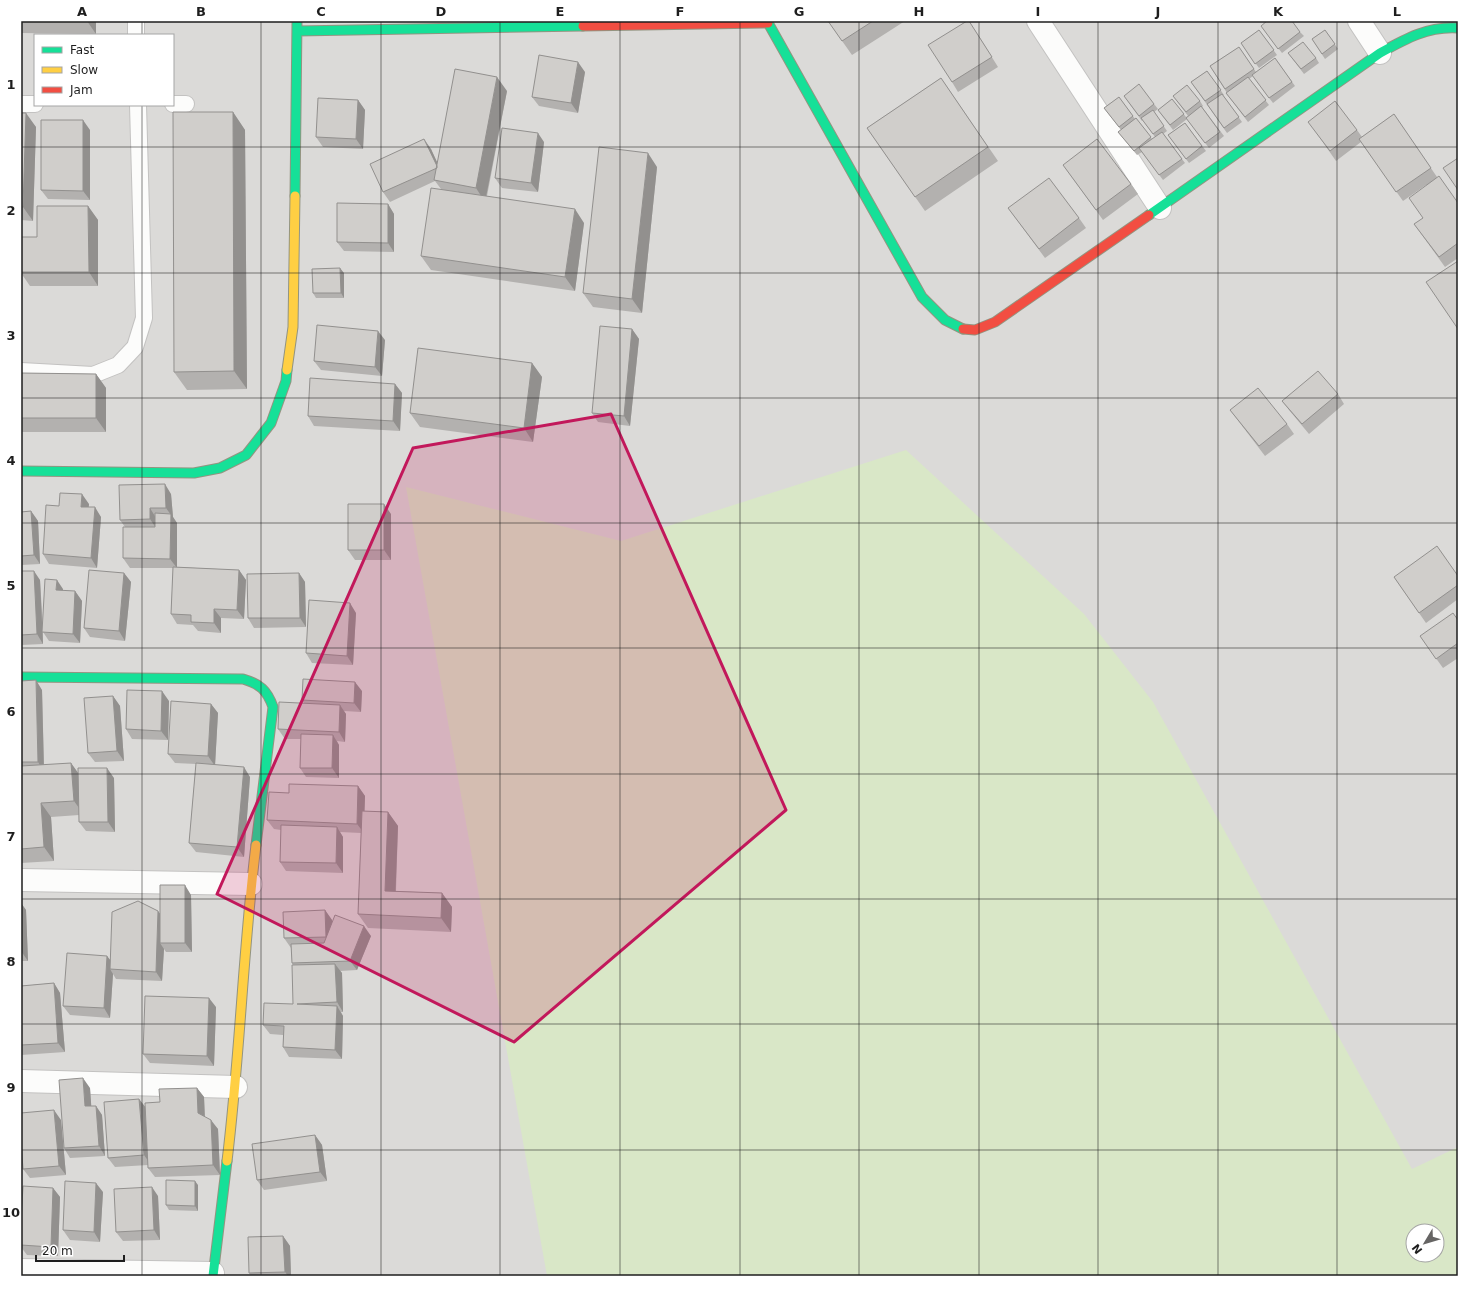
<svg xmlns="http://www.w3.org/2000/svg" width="1479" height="1297" viewBox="0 0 1479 1297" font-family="'DejaVu Sans',sans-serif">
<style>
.residential{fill:#dbdad8;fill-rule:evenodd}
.grass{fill:#d9e7c7;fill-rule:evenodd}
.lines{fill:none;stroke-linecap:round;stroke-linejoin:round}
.lane-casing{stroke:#c3c2c1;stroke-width:18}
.street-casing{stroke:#c3c2c1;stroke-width:24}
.fast-casing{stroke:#939480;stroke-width:11}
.slow-casing{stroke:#939480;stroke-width:11}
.jam-casing{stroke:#939480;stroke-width:11}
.lane{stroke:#fcfcfb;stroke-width:16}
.street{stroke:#fcfcfb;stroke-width:22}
.fast{stroke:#16e098;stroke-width:9}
.slow{stroke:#ffcf43;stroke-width:9}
.jam{stroke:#f24e42;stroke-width:9}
.wall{fill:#b3b1af}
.shaded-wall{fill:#92908e}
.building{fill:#d0cecb;stroke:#92908e}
.marked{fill:#c2185b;fill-opacity:0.2;stroke:#c2185b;stroke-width:3;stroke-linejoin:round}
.grid{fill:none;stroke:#1e1e1e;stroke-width:1;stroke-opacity:0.55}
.neatline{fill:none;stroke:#1e1e1e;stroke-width:1.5}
.grid-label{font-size:13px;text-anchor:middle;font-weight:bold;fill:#1e1e1e}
</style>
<rect width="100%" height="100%" fill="#eceae6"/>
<path class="residential" d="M21 21H1458V1276H21ZM35 35H173V105H35ZM1413 1231H1437V1255H1413Z"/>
<path class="grass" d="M906 450 1084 614 1153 702 1412 1169 1458 1147V1276H547L406 487 621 541ZM1413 1231H1437V1255H1413Z"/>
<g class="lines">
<defs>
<path id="lane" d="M136 21V35
M21 104H35
M173 104H186
M21 371 93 375 118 365 135 347 144 318 138 105"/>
<path id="street" d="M1038 21 1160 208
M1359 21 1380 53
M21 880 251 884
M21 1081 236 1087
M21 1270 213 1273"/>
<path id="fast" d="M767 21 922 297 945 320 963 329
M297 31 583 26
M295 196 297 21
M1149 215 1380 53C1405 39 1428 26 1458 28
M21 471 194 473 220 468 246 455 271 423 286 381 287 370
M21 677 243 679C260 684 267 690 273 707L256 845
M213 1276 227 1161"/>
<path id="slow" d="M287 370 293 327 295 196
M227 1161C240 1056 243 950 256 845"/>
<path id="jam" d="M583 26 768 23
M963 329 975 330 995 322 1149 215"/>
</defs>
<use href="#lane" class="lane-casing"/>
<use href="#street" class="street-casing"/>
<use href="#fast" class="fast-casing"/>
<use href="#slow" class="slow-casing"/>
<use href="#jam" class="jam-casing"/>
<use href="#lane" class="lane"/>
<use href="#street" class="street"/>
<use href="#fast" class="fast"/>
<use href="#slow" class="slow"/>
<use href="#jam" class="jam"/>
</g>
<path class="wall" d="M21 21H96V34L21 33Z
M828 21H905L852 55Z
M1261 26 1300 32 1304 36 1282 53Z
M975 30 998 67 958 92 952 82Z
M1259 30 1277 55 1259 68 1241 43Z
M1325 30 1338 49 1325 59 1312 39Z
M1239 47 1256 72 1275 58 1295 86 1273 103 1253 76 1249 79 1269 105 1248 122 1226 93H1227L1210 66Z
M1288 53 1316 58 1319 63 1304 74Z
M1207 71 1224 95H1223L1242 122 1227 133 1191 82Z
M585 72 578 113 539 106 532 97Z
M941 78 998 161 925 211 867 128Z
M507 91 487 196 584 223 575 291 431 270 421 256 441 189 435 181 390 202 383 192 431 149 437 163Z
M1124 96 1154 104 1158 109 1154 112 1167 131 1163 134 1185 163 1163 180 1142 152 1137 155 1118 132 1121 130 1104 108 1119 97 1135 119 1136 118 1152 139 1155 137 1143 120 1142 121Z
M1173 96 1200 101 1203 106 1202 107 1224 136 1209 148 1187 119 1173 130 1158 110 1172 99 1186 117 1188 116Z
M358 100 365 110 363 149 323 147 316 137Z
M233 112 245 130 247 389 187 390 174 372Z
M21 113 36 127 33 221 21 220Z
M1394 114 1437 177 1458 203V258L1445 267 1414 224 1423 218 1426 185 1403 201 1361 142 1336 161 1315 131 1357 130 1362 137Z
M1185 123 1206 151 1189 163 1168 135Z
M90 130V200L48 199 41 190Z
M544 142 538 192 502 188 495 178Z
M1063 165 1131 184 1138 194 1103 220Z
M657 167 642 313 593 307 583 293Z
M388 204 394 214V252L344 251 337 242Z
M88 206 98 220V286H30L21 273V237H37Z
M1008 208 1079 218 1086 228 1045 258Z
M344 273V298H316L313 293Z
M632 329 639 339 630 426 598 422 592 413Z
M385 340 382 376 321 370 314 361Z
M532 363 542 377 533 442 420 427 410 413Z
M21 373 96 374 106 388V432H21Z
M395 384 402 393 400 431 314 426 308 416Z
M1338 394 1344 404 1309 434 1289 410 1282 401Z
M1230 410 1287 424 1294 434 1265 456Z
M171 494 173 517 177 523V567L239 570 246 580 244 619 221 618V633L198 631 193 625 177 624 171 614 173 568H130L123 558 125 527 120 520Z
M89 504 88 507 101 517 97 568 49 564 43 554 59 506Z
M31 511 38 521 40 564 21 565V512Z
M391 514V560H355L348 550Z
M21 571 40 580 43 627 63 589V591H75L82 601 80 643 49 641 43 632V644L21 645Z
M124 573 131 582 125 641 90 637 84 628Z
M299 573 305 582 306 627 254 628 248 618Z
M1458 576V599L1426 623 1394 577Z
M356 613 353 665 312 663 306 653Z
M1458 620V658L1443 668 1420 636Z
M21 681 42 690 44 765 71 763 78 773 114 778 115 832 86 831 79 822V815L51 817 54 861 21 863Z
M362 691 361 712 344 711 346 714 345 742 337 741 339 745V778L306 777 300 768 301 739H285L278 729 304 703 302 700Z
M113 696 120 706 124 761 95 762 88 753Z
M169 701 168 740 132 739 126 729Z
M211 704 218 713 215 765 250 777 244 857 196 852 189 843 196 764 175 763 168 754Z
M358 786 365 796 364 811 388 812 398 826 396 891 442 893 452 907 451 932 368 928 358 914 361 833 340 832 343 837V873L286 871 280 862 281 830 274 829 267 820 289 793Z
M191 895 192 952H166L164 949 162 981 116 979 113 974 110 1018 70 1015 63 1006 107 956 110 960 160 913Z
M21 903 26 910 28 961H21Z
M325 910 332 920V923L371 936 357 970 340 971 342 973 343 1012H341L343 1016 342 1059 289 1057 283 1047V1035L270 1034 263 1025 293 1004V965L292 963 291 948 284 938Z
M54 983 60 993 65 1052 21 1055V986Z
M216 1007 214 1066 150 1063 143 1054Z
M90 1088 91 1106H96L102 1115 105 1156 70 1158 64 1148Z
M197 1088 204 1097 205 1117 218 1129 220 1175 155 1177 148 1168V1165L115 1167 108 1158 139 1099 146 1108Z
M61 1120 66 1175 30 1178 23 1169Z
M315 1135 322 1145 327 1181 264 1190 257 1180Z
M198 1185V1211L169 1210 166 1205Z
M53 1188 60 1197 58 1256 27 1255 21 1247V1222Z
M103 1192 100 1242 70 1240 63 1230Z
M158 1196 160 1240 123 1241 116 1232Z
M283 1236 290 1246 291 1276H251L249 1273Z"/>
<path class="shaded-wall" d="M87 21H96V34Z
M578 62 585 72 578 113 571 103Z
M497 77 507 91 485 202 476 188Z
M358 100 365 110 363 149 356 139Z
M233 112 245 130 247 389 234 371Z
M26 113 36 127 33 221 23 207Z
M83 120 90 130V200L83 191Z
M538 133 544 142 538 192 531 183Z
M424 139 431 149 444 177 437 168Z
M648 153 657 167 642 313 632 299Z
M388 204 394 214V252L388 243Z
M88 206 98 220V286L89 272Z
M575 209 584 223 575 291 565 277Z
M340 268 344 273V298L341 293Z
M632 329 639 339 630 426 624 416Z
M378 331 385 340 382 376 375 367Z
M532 363 542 377 533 442 524 428Z
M96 374 106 388V432L96 418Z
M395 384 402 393 400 431 393 421Z
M165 484 171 494 173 517 177 523V568L170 559 171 515 166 508Z
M82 494 89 504 88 516 81 507Z
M384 504 391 514V560L384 550Z
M95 507 101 517 97 568 91 558Z
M150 508 156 518V528L150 519Z
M31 511 38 521 40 564 34 555Z
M239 570 246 580 244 619 237 610Z
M34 571 40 580 43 644 37 634Z
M124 573 131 582 125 641 119 631Z
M299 573 305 582 306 627 300 618Z
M57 580 63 589V600L56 590Z
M75 591 82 601 80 643 73 634Z
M350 603 356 613 353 665 347 656Z
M214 609 221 618V633L214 623Z
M36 680 42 690 44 772 38 762Z
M355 682 362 691 361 712 354 703Z
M162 691 169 701 168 740 161 731Z
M113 696 120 706 124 761 117 751Z
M211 704 218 713 215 766 208 756Z
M340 705 346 714 345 742 339 732Z
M333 735 339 745V778L332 768Z
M71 763 81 777 84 815 74 801Z
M244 767 250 777 244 857 237 847Z
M107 768 114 778 115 832 108 822Z
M358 786 365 796 364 833 357 824Z
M41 803 51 817 54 861 44 847Z
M388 812 398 826 395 905 385 891Z
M337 827 343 837V873L336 863Z
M185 885 191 895 192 952 185 943Z
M442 893 452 907 451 932 441 918Z
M21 903 26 910 28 961 21 951Z
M325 910 332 920 333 946 326 937Z
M158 911 165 920 160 943 164 949 162 981 156 972Z
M364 926 371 936 357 970 350 961Z
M107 956 114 965 110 969 113 974 110 1018 104 1008Z
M335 964 342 973 343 1012 337 1002Z
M54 983 60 993 65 1052 58 1043Z
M209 998 216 1007 214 1066 207 1056Z
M337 1006 343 1016 342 1059 335 1050Z
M83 1078 90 1088 92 1116 85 1106Z
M197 1088 204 1097 205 1123 198 1113Z
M139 1099 146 1108 151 1165 144 1155Z
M96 1106 102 1115 105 1156 99 1146Z
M54 1110 61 1120 66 1175 59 1166Z
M211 1120 218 1129 220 1175 213 1165Z
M315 1135 322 1145 327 1181 320 1172Z
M195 1181 198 1185V1211L195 1206Z
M96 1183 103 1192 100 1242 94 1232Z
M152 1187 158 1196 160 1240 154 1230Z
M53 1188 60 1197 58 1256 51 1247Z
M283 1236 290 1246 291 1276H288L285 1272Z"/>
<path class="building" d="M828 21H873L842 41Z
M967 21H969L992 57 952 82 928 45Z
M1267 21H1292L1300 32 1278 49 1261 26Z
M1259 30 1274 50 1255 64 1241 43Z
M1325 30 1335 44 1322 54 1312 39Z
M1303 42 1316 58 1301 69 1288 53Z
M1239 47 1254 69 1225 89 1210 66Z
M539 55 578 62 571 103 532 97Z
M1275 58 1292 82 1269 98 1252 75Z
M455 69 497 77 476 188 434 180Z
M1207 71 1221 90 1205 101 1191 82Z
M1248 77 1266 100 1245 117 1226 93Z
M941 78 988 147 915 197 867 128Z
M1139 84 1154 104 1139 116 1124 96Z
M1187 85 1200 101 1186 112 1173 96Z
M1222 94 1239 117 1224 128 1207 104Z
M1119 97 1133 116 1119 127 1104 108Z
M318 98 358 100 356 139 316 137Z
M1172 99 1184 114 1170 125 1158 110Z
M1335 101 1357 130 1330 151 1308 122Z
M1201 106 1220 132 1205 143 1186 118Z
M1153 110 1164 126 1153 134 1141 118Z
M173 112H233L234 371 174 372Z
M21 113H26L23 207H21Z
M1394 114 1431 168 1396 192 1359 139Z
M1136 118 1151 137 1134 151 1118 132Z
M41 120H83V191L41 190Z
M1185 123 1202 146 1186 159 1168 135Z
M502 128 538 133 531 183 495 178Z
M1162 132 1182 159 1159 175 1139 148Z
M424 139 437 166V168L383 192 370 164Z
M1097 139 1131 184 1096 210 1063 165Z
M599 147 648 153 632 299 583 293Z
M1458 158V190L1443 168Z
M1439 176 1458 203V243L1439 257 1414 224 1423 218 1409 198Z
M1049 178 1079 218 1039 249 1008 208Z
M431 188 575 209 565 277 421 256Z
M337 203 388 204V243L337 242Z
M37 206H88L89 272H21V237H37Z
M1458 261V329L1426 282Z
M340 268 341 293H313L312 269Z
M317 325 378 331 375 367 314 361Z
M600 326 632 329 624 416 592 413Z
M418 348 532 363 524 428 410 413Z
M1318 371 1338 394 1302 424 1282 401Z
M21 373 96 374V418H21Z
M310 378 395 384 393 421 308 416Z
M1258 388 1287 424 1259 446 1230 410Z
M165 484 166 508H150V519L120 520 119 485Z
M60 493 82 494 81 507H95L91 558 43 554 46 505 59 506Z
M348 504H384V550H348Z
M31 511 34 555 21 556V512Z
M155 513 171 514 170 559 123 558V527H155Z
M1437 546 1458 576V585L1419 613 1394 577Z
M173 567 239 570 237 610 214 609V623L191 622V615L171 614Z
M89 570 124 573 119 631 84 628Z
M21 571H34L37 634 21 635Z
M299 573 300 618H248L247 574Z
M45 579 57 580 56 590 75 591 73 634 42 632Z
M309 600 350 603 347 656 306 653Z
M1453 613 1458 620V643L1436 659 1420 636Z
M303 679 355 682 354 703 302 700Z
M36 680 38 762H21V681Z
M127 690 162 691 161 731 126 729Z
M113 696 117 751 88 753 84 698Z
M171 701 211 704 208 756 168 754Z
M279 702 340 705 339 732 278 729Z
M301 734 333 735 332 768H300Z
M71 763 74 801 41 803 44 847 21 849V766Z
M196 763 244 767 237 847 189 843Z
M78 768H107L108 822H79Z
M289 784 358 786 357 824 267 820 269 792 289 793Z
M362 811 388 812 385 891 442 893 441 918 358 914Z
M281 825 337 827 336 863 280 862Z
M160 885H185V943H160Z
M138 901 158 911 156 972 110 969 112 912Z
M325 910 326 937 284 938 283 912Z
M335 915 364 926 350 961 292 963 291 944 324 943Z
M67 953 107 956 104 1008 63 1006Z
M335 964 337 1002 297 1004 337 1006 335 1050 283 1047 284 1026 263 1025 264 1003 293 1004 292 965Z
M54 983 58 1043 21 1045V986Z
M145 996 209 998 207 1056 143 1054Z
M83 1078 85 1106H96L99 1146 64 1148 59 1080Z
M197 1088 198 1113 211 1120 213 1165 148 1168 145 1103 160 1102 159 1089Z
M139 1099 144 1155 108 1158 104 1102Z
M54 1110 59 1166 23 1169 21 1142V1113Z
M315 1135 320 1172 257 1180 252 1144Z
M166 1180 195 1181V1206L166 1205Z
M65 1181 96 1183 94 1232 63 1230Z
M23 1186 53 1188 51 1247 21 1245V1222Z
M152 1187 154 1230 116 1232 114 1189Z
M283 1236 285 1272 249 1273 248 1237Z"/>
<path class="marked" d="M611 414 786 810 514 1042 217 894 413 448Z"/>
<path class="grid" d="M142 21V35M261 21V1276M381 21V1276M500 21V1276M620 21V1276M740 21V1276M859 21V1276M979 21V1276M1098 21V1276M1218 21V1276M1337 21V1276M142 105V1276M21 147H1458M21 273H1458M21 398H1458M21 523H1458M21 648H1458M21 774H1458M21 899H1458M21 1024H1458M21 1150H1458"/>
<rect width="1479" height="1297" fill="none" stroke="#ffffff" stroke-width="44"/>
<rect x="34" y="34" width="140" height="72" fill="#ffffff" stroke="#a5a5a5"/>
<rect x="42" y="47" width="20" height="6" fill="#16e098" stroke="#a5a5a5"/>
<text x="70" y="54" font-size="12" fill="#1e1e1e">Fast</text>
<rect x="42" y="67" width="20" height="6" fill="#ffcf43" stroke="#a5a5a5"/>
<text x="70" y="74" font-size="12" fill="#1e1e1e">Slow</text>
<rect x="42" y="87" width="20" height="6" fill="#f24e42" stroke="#a5a5a5"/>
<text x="70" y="94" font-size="12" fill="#1e1e1e">Jam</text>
<g transform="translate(1425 1243) rotate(232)"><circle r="19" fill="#ffffff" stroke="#a5a5a5"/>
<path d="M0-3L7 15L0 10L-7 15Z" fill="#666564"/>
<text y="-6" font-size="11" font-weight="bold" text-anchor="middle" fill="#1e1e1e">N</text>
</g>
<path d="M36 1255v6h88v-6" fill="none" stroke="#1e1e1e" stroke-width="2"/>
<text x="42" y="1255" font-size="12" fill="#1e1e1e" stroke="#ffffff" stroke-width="3" paint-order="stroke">20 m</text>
<rect x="22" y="22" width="1435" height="1253" class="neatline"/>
<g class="grid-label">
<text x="82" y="16">A</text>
<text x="201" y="16">B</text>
<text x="321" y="16">C</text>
<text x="441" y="16">D</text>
<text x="560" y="16">E</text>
<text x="680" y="16">F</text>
<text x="799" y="16">G</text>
<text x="919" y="16">H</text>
<text x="1038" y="16">I</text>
<text x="1158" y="16">J</text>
<text x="1278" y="16">K</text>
<text x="1397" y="16">L</text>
<text x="11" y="89">1</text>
<text x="11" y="215">2</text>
<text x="11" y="340">3</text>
<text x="11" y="465">4</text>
<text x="11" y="590">5</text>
<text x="11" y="716">6</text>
<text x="11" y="841">7</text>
<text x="11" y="966">8</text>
<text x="11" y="1092">9</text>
<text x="11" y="1217">10</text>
</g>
</svg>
